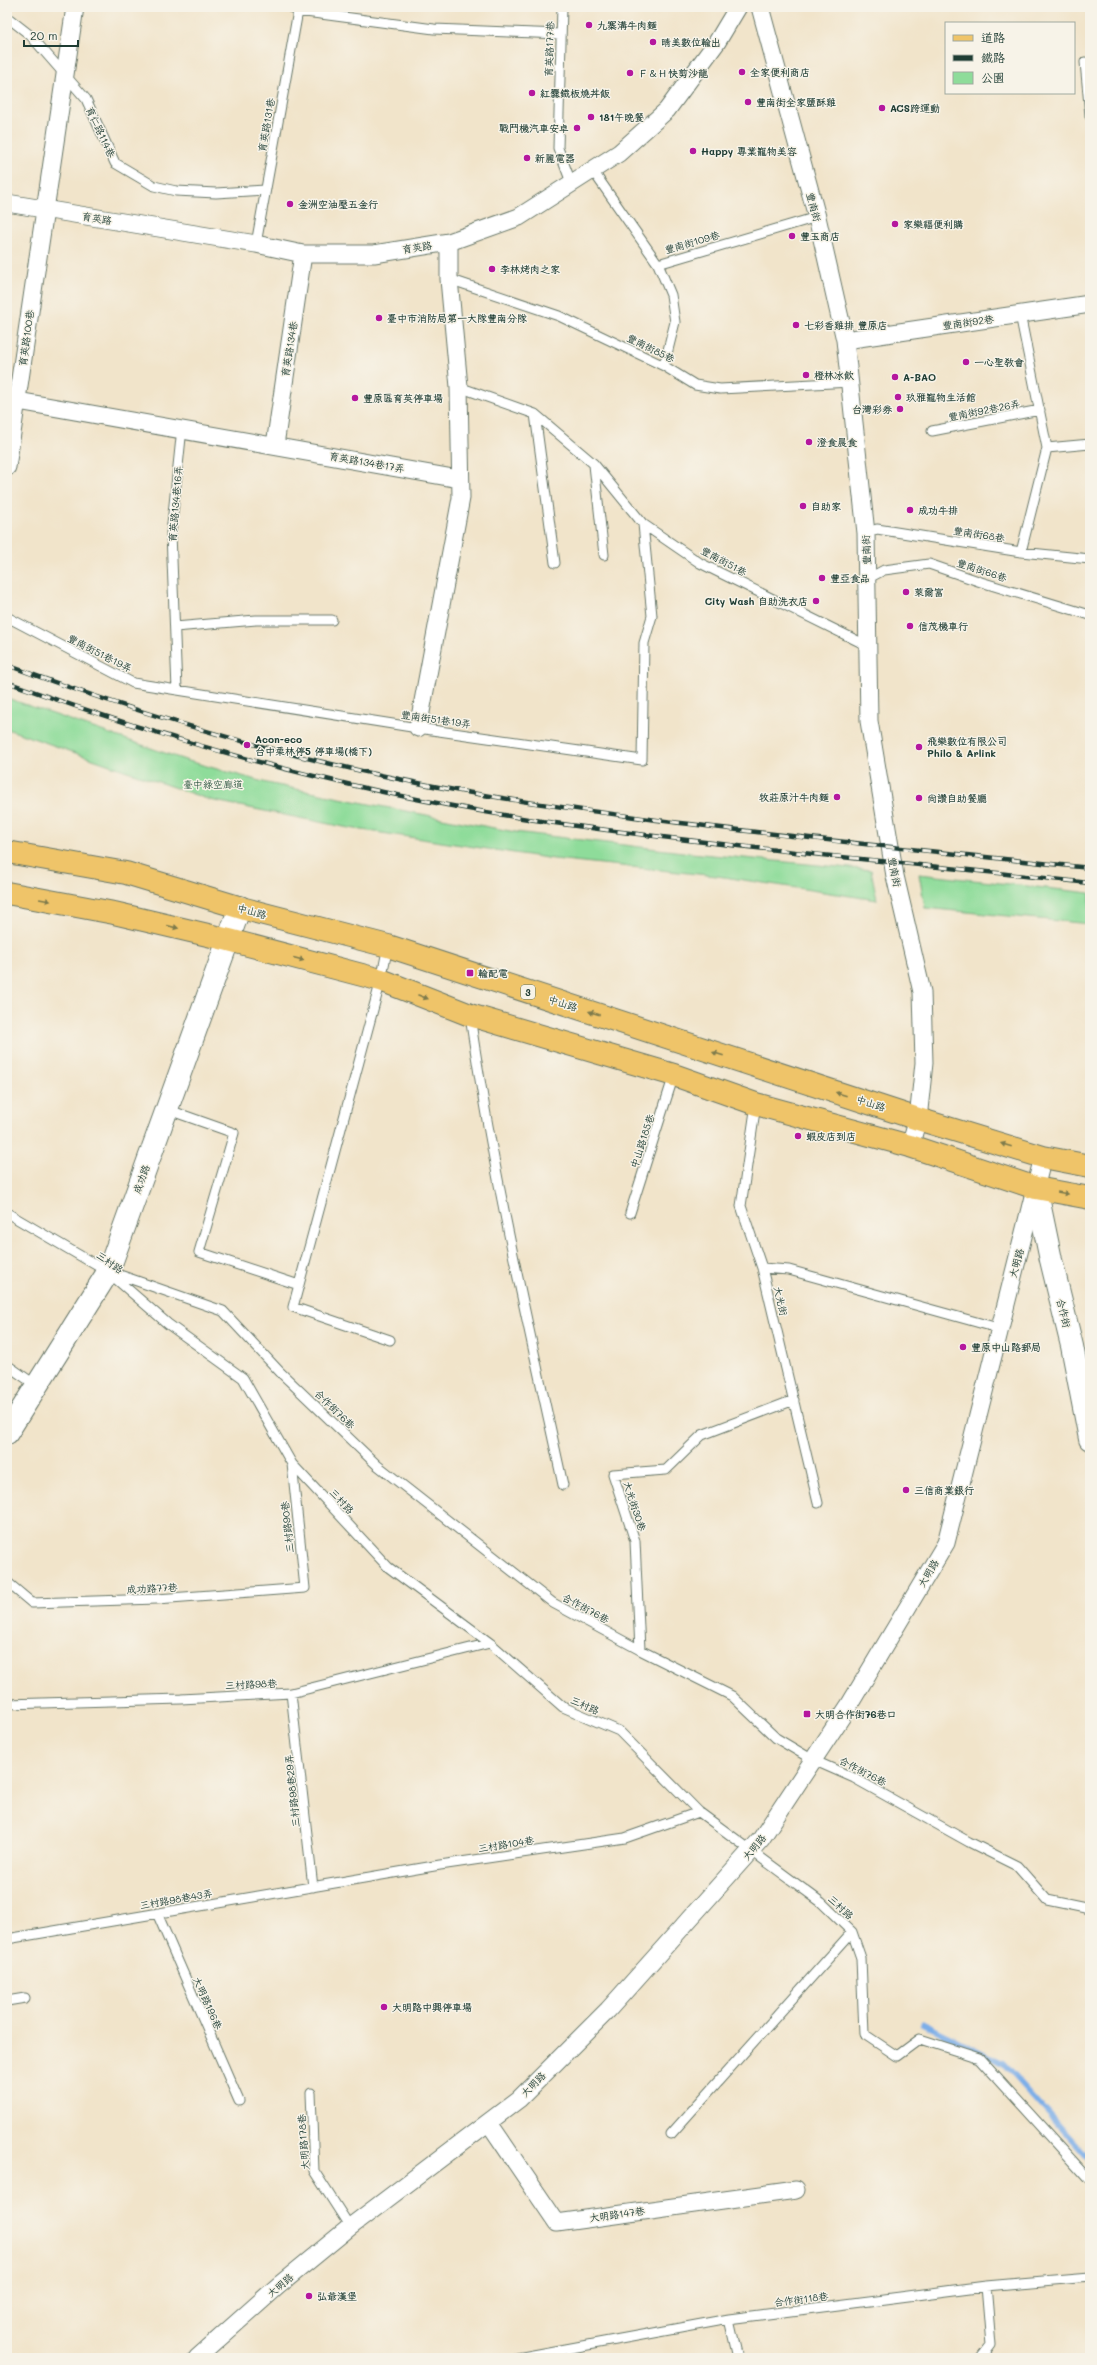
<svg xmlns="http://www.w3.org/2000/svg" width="1097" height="2365" viewBox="0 0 1097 2365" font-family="Mali,'LXGW WenKai TC',sans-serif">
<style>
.green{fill:#8edc9a;stroke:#568c67}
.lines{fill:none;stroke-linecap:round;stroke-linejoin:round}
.stream{stroke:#7caee8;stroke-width:5.5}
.service-casing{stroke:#687768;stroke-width:11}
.minor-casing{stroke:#687768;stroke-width:19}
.tertiary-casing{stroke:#687768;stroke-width:24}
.primary-casing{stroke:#687768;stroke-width:24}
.service{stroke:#fff;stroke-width:9}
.minor{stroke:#fff;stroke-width:17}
.tertiary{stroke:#fff;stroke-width:22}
.primary{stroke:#efc469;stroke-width:22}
.rail-casing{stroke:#1f3d34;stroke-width:4.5}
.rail{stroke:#f7f3e8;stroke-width:3;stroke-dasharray:9;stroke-linecap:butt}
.oneway{fill:#7d7a4c}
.poi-dot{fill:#b5179e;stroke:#f7f3e8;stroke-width:1.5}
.labels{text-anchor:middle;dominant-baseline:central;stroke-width:3;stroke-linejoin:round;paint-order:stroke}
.shield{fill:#f7f3e8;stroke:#60746a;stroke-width:1}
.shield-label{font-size:9px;font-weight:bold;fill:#1f3d34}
.poi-label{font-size:10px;font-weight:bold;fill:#1f3d34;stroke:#f7f3e8;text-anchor:start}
.street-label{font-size:10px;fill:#1f3d34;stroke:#f7f3e8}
.park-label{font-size:10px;fill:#355d48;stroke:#f7f3e8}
</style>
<rect width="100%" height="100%" fill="#f7f3e8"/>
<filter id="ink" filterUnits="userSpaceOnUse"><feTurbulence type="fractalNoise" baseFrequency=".025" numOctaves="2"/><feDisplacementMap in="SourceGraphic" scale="8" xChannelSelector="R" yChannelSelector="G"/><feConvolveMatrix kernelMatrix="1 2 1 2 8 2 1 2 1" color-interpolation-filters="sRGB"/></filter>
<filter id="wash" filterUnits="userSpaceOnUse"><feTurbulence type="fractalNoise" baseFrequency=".012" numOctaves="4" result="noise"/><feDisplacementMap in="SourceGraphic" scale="16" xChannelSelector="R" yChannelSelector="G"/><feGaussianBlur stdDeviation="0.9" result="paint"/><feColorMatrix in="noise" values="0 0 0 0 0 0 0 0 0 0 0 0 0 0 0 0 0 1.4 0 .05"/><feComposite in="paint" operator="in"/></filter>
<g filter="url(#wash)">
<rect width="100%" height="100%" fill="#f1e4ca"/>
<path class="green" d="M7 698 185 760 267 783 369 804 515 832 691 853 871 870 877 900 717 876 554 859 349 828 210 800 7 729Z
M919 874 1090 893V924L925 908Z"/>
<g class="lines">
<path class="stream" d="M922 2023 1003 2063 1090 2160"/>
</g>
</g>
<g filter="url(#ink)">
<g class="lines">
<defs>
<path id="service" d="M291 7 298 11 434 29 560 34
M562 7 558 148 572 185
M7 17 30 35 86 99 115 163 154 186 176 191 216 193 265 190
M1085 62 1090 116
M593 171 658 264 817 217
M256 244 298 11
M658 264 671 295 675 322 664 366
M449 279 559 316 664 366 695 385 720 389 851 382
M1020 314 1047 448 1021 552
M459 387 535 414 594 464 643 524 700 563 868 646
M535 414 555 563
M932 431 1040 410
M1047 448 1090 444
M594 465 604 555
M866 533 877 529 1021 552 1090 559
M867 579 884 570 929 564 981 582 1090 615
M7 617 133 683 418 728 642 760 644 643 652 616 643 524
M175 627 256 620H332
M177 690 171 533 182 428
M388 946 381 980 293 1307 390 1340
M470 1016C493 1174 529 1329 563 1485
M756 1104 741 1206 762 1268 818 1503
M166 1109 234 1133 199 1252 299 1285
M7 1213 108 1272 168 1324 243 1378 292 1464 388 1567 490 1643 563 1707 619 1731 699 1812 821 1902 852 1932 861 1958 864 2034 897 2056 920 2039 979 2058 1090 2180
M630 1213 674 1075
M762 1268 789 1270 998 1328
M114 1273 223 1311 280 1372 377 1465 553 1603 640 1650 732 1696 776 1738 813 1760 854 1778 969 1842 1017 1866 1047 1900 1090 1909
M7 1365 37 1386
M7 1582 32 1603 157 1599 305 1588 292 1464
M640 1650 635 1541 613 1474 666 1470 702 1435 794 1400
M291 1693 313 1887
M7 1704 181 1699 291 1693 490 1643
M157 1913 239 2101
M7 1939 440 1865 625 1838 699 1812
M7 2001 25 1998
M311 2093 314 2171 350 2227
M671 2134 852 1932
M729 2319 738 2358
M517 2358 729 2319 986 2286 1090 2277
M981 2358 991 2345 986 2286"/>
<path id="minor" d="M760 7 817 217 845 340 866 533 869 721 895 876 922 992 924 1063 918 1119 910 1146
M7 203 256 244 303 254H374L449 242 519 217 619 153 667 110 717 42 738 7
M845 340 1090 304
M18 401 459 479
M275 445 303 254
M7 467 75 7
M418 728 461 498 459 387 449 279V242
M489 2123 557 2223 796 2190
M197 2358 278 2286 350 2227 519 2099 608 2010 761 1839 848 1707 946 1543 1043 1157"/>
<path id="tertiary" d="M1036 1188 1051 1260 1072 1346 1090 1439
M7 1433 108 1272 240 907"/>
<path id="primary" d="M7 852 126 873 245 909 388 946 918 1119 1043 1157 1090 1166
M7 893 114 913 229 940 381 980 470 1015 674 1075 756 1104 910 1146 1036 1188 1090 1198"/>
</defs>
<use href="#service" class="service-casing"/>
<use href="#minor" class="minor-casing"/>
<use href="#tertiary" class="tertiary-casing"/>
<use href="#primary" class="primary-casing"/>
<use href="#service" class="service"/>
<use href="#minor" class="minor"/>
<use href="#tertiary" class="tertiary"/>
<use href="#primary" class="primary"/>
<defs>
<path id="rail" d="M7 665C142 715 281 756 423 784 503 800 584 810 665 821 806 839 948 853 1090 868
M7 682C184 747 368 796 555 823 732 848 912 863 1090 883"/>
</defs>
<use href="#rail" class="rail-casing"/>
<use href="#rail" class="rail"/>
</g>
<defs><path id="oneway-solid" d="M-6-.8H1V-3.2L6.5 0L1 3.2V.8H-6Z"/></defs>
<g class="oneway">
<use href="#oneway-solid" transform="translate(45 900) rotate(10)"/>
<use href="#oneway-solid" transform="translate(173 927) rotate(13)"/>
<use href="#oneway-solid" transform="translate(299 959) rotate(15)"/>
<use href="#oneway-solid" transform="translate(423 997) rotate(21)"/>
<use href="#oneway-solid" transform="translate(594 1013) rotate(-162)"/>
<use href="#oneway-solid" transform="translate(718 1054) rotate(-162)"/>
<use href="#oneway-solid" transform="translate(841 1094) rotate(-162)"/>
<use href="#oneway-solid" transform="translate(1006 1145) rotate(-163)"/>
<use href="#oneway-solid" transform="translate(1063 1193) rotate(10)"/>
</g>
</g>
<g class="poi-dot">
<circle cx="589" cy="25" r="4"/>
<circle cx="653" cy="42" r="4"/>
<circle cx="742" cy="72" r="4"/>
<circle cx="630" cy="73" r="4"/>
<circle cx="532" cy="93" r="4"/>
<circle cx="748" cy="102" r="4"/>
<circle cx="882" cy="108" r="4"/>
<circle cx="591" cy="117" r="4"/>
<circle cx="577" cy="128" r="4"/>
<circle cx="693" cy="151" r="4"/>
<circle cx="527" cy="158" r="4"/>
<circle cx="290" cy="204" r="4"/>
<circle cx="895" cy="224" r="4"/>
<circle cx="792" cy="236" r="4"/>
<circle cx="492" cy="269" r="4"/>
<circle cx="379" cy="318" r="4"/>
<circle cx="796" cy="325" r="4"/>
<circle cx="966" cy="362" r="4"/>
<circle cx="806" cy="375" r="4"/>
<circle cx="895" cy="377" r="4"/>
<circle cx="898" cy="397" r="4"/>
<circle cx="355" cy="398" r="4"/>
<circle cx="900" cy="409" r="4"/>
<circle cx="809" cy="442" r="4"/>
<circle cx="803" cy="506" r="4"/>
<circle cx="910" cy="510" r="4"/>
<circle cx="822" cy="578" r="4"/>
<circle cx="906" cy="592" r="4"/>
<circle cx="816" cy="601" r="4"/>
<circle cx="910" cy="626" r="4"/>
<circle cx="247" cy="745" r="4"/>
<circle cx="919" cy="747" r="4"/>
<circle cx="837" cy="797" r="4"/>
<circle cx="919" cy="798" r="4"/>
<rect x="466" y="969" width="8" height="8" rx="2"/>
<circle cx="798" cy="1136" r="4"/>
<circle cx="963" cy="1347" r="4"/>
<circle cx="906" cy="1490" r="4"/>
<rect x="803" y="1710" width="8" height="8" rx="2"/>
<circle cx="384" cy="2007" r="4"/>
<circle cx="309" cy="2296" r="4"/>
</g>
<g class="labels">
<rect class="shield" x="521" y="985" width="14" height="14" rx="3"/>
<g class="shield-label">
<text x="528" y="992">3</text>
</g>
<g class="poi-label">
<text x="597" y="25">九寨溝牛肉麵</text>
<text x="661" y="42">晴美數位輸出</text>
<text x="750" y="72">全家便利商店</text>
<text x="638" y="73">Ｆ＆Ｈ快剪沙龍</text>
<text x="540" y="93">紅爨鐵板燒丼飯</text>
<text x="756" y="102">豐南街全家鹽酥雞</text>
<text x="890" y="108">ACS跨運動</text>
<text x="599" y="117">181午晚餐</text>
<text x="569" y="128" text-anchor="end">戰鬥機汽車安卓</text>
<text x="701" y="151">Happy 專業寵物美容</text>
<text x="535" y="158">新麗電器</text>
<text x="298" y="204">金洲空油壓五金行</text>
<text x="903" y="224">家樂福便利購</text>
<text x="800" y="236">豐玉商店</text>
<text x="500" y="269">李林烤肉之家</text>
<text x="387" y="318">臺中市消防局第一大隊豐南分隊</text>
<text x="804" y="325">七彩香雞排 豐原店</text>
<text x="974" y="362">一心聖教會</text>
<text x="814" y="375">橙林冰飲</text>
<text x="903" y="377">A-BAO</text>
<text x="906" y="397">玖雅寵物生活館</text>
<text x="363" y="398">豐原區育英停車場</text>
<text x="892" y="409" text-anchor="end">台灣彩券</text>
<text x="817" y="442">澄食晨食</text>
<text x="811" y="506">自助家</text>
<text x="918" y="510">成功牛排</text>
<text x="830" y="578">豐亞食品</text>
<text x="914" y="592">萊爾富</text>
<text x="808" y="601" text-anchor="end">City Wash 自助洗衣店</text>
<text x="918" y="626">信茂機車行</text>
<text x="255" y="739">Acon-eco<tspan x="255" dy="12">台中栗林停5 停車場(橋下)</tspan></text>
<text x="927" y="741">飛樂數位有限公司<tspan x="927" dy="12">Philo &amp; Arlink</tspan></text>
<text x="829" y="797" text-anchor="end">牧莊原汁牛肉麵</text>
<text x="927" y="798">尚讚自助餐廳</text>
<text x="478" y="973">輸配電</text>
<text x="806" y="1136">蝦皮店到店</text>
<text x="971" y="1347">豐原中山路郵局</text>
<text x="914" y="1490">三信商業銀行</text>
<text x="815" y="1714">大明合作街76巷口</text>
<text x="392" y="2007">大明路中興停車場</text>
<text x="317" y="2296">弘爺漢堡</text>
</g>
<g class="street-label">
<text transform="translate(549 49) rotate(-88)">育英路177巷</text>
<text transform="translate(266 125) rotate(-80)">育英路131巷</text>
<text transform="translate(101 132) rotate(65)">育仁路114巷</text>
<text transform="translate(814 207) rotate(75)">豐南街</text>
<text transform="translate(97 218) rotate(9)">育英路</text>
<text transform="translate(692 242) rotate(-16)">豐南街109巷</text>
<text transform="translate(417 247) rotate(-9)">育英路</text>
<text transform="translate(968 322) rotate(-8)">豐南街92巷</text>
<text transform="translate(26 338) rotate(-82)">育英路100巷</text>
<text transform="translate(651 348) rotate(26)">豐南街85巷</text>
<text transform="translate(289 349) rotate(-81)">育英路134巷</text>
<text transform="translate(984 410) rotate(-11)">豐南街92巷26弄</text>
<text transform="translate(367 462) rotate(10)">育英路134巷17弄</text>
<text transform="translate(175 504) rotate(-85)">育英路134巷16弄</text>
<text transform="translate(979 534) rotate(9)">豐南街68巷</text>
<text transform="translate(866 550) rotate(-93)">豐南街</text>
<text transform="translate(724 561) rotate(28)">豐南街51巷</text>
<text transform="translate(982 570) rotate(18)">豐南街66巷</text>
<text transform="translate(100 653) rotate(27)">豐南街51巷19弄</text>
<text transform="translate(436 719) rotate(8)">豐南街51巷19弄</text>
<text transform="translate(895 872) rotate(79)">豐南街</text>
<text transform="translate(252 911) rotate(15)">中山路</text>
<text transform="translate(563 1003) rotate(18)">中山路</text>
<text transform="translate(871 1103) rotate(18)">中山路</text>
<text transform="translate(642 1141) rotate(-72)">中山路185巷</text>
<text transform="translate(141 1179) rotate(-70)">成功路</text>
<text transform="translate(110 1262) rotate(35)">三村路</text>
<text transform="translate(1016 1263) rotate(-75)">大明路</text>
<text transform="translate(781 1301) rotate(77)">大光街</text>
<text transform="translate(1064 1313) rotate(76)">合作街</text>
<text transform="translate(335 1409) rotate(44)">合作街76巷</text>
<text transform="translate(342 1501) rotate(47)">三村路</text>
<text transform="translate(635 1506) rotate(72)">大光街30巷</text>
<text transform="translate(287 1527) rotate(-96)">三村路90巷</text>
<text transform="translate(928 1573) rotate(-59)">大明路</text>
<text transform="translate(152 1588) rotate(-3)">成功路77巷</text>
<text transform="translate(586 1608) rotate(28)">合作街76巷</text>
<text transform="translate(251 1684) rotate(-3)">三村路98巷</text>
<text transform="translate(585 1705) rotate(23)">三村路</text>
<text transform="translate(863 1771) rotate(27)">合作街76巷</text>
<text transform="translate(292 1791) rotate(-96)">三村路98巷29弄</text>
<text transform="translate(506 1844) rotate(-9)">三村路104巷</text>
<text transform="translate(754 1847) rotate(-50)">大明路</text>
<text transform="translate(176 1899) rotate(-10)">三村路98巷43弄</text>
<text transform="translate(841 1907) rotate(43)">三村路</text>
<text transform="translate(208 2003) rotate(66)">大明路196巷</text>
<text transform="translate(533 2084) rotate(-45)">大明路</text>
<text transform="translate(303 2142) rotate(-94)">大明路178巷</text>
<text transform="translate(617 2214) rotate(-8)">大明路147巷</text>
<text transform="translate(280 2285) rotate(-40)">大明路</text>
<text transform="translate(801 2299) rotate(-7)">合作街118巷</text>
</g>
<g class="park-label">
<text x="213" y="784">臺中綠空廊道</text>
</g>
</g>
<rect width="1097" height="2365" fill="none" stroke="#f7f3e8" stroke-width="24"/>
<rect x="945" y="22" width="130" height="72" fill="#f7f3e8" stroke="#a1aaa0"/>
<rect x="953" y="35" width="20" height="6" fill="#efc469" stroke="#a1aaa0"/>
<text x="981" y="42" font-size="12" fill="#1f3d34">道路</text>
<rect x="953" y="55" width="20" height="6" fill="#1f3d34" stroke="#a1aaa0"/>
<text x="981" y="62" font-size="12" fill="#1f3d34">鐵路</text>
<rect x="953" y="72" width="20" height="12" fill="#8edc9a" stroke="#a1aaa0"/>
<text x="981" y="82" font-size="12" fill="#1f3d34">公園</text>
<path d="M24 40v6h54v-6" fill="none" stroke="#1f3d34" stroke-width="2"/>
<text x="30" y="40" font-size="12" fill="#1f3d34" stroke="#f7f3e8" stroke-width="3" paint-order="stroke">20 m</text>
</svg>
